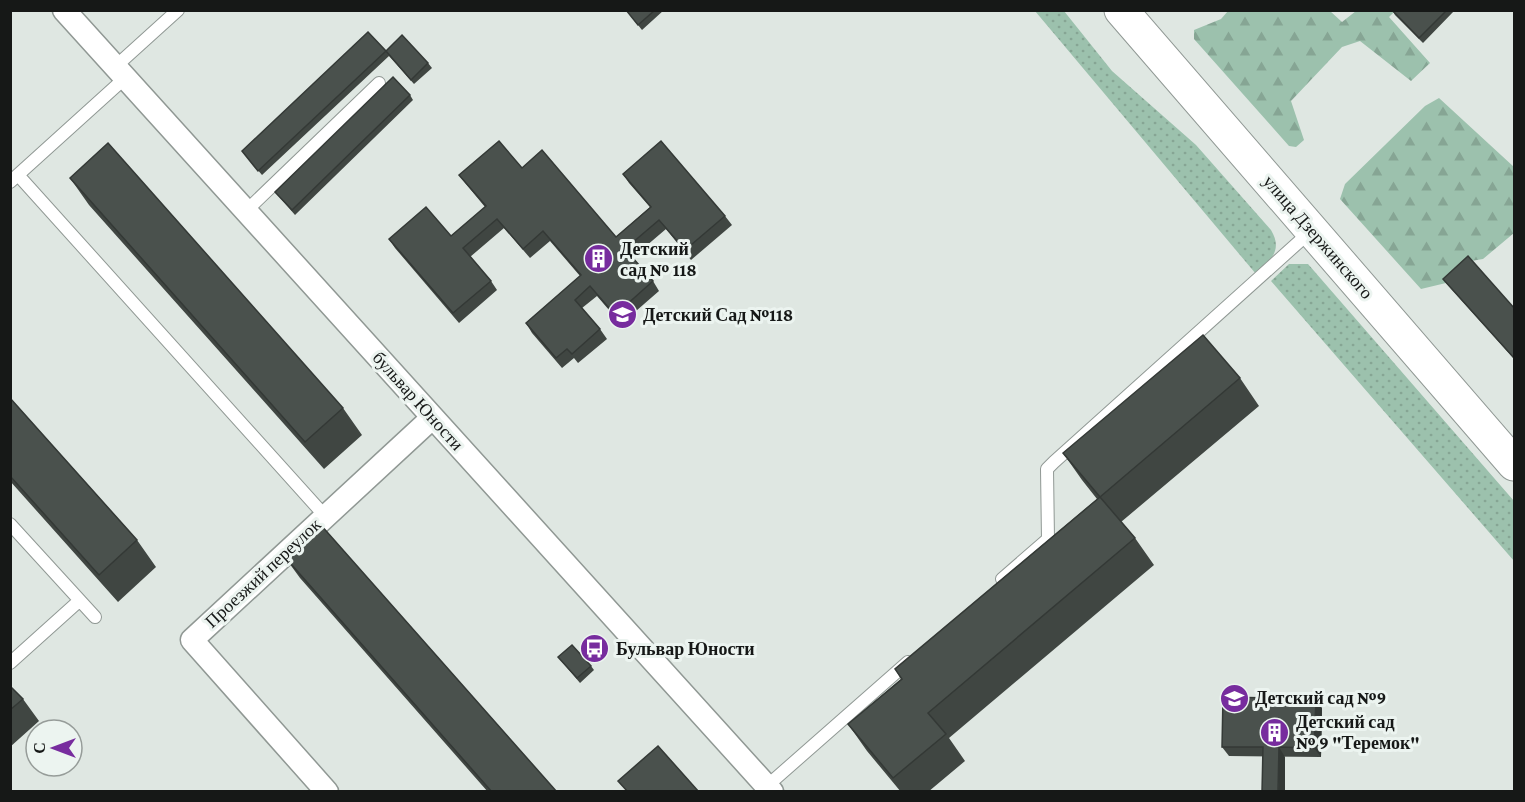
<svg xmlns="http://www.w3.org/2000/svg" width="1525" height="802" viewBox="0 0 1525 802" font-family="'Crimson Pro',serif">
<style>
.grass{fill:url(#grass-dots)}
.forest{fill:url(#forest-firs)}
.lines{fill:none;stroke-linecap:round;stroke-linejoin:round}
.lane-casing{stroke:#909894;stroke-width:14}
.street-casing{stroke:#909894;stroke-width:25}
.secondary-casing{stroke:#909894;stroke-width:35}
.lane{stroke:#fff;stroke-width:12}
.street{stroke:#fff;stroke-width:22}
.secondary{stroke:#fff;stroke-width:33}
.wall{fill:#404642}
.shaded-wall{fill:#343936}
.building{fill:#4a514d;stroke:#343936;stroke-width:1.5}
.labels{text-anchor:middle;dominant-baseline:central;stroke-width:6;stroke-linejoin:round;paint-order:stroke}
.street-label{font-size:18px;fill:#161817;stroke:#ecf4f0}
.poi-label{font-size:18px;font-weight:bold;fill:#161817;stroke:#ecf4f0;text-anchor:start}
</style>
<defs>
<pattern id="grass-dots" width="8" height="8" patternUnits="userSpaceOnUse" patternTransform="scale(1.5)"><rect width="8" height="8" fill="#9cc1ad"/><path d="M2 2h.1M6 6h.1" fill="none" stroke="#86a594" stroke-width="1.8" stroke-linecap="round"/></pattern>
<pattern id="forest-firs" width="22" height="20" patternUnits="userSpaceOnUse" patternTransform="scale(1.5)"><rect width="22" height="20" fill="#9cc1ad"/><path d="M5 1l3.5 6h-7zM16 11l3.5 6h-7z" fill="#86a594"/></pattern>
</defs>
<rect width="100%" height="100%" fill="#dfe7e2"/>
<path class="grass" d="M1035 11H1064L1112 71 1196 145 1271 230C1283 250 1271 260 1256 274Z
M1289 264H1308L1514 501V561L1271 281Z"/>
<path class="forest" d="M1228 11H1330L1342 22 1356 11H1395L1389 17 1430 63 1411 81 1360 41 1342 47 1291 101 1304 140 1296 147 1289 146 1194 39V30L1221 19Z
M1439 98 1514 167V233L1483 259 1471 261 1446 283 1421 289 1340 199 1345 184 1425 106Z"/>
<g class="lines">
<defs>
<path id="lane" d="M115 67 178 10
M18 175 325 516
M10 182 125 78
M246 211 379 83
M10 524 95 617
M1002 579 1048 539 1047 469 1054 462 1311 231
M10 663 79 601
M767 786 908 662"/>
<path id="street" d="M64 10 772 792
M327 792 192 640 432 418"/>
<path id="secondary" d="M1121 10 1514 464"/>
</defs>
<use href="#lane" class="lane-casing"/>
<use href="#street" class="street-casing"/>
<use href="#secondary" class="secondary-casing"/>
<use href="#lane" class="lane"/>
<use href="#street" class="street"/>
<use href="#secondary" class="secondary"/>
</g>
<path class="wall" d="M626 10H664L642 30Z
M1392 10H1455L1423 43 1395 15Z
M386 51 428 63 432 68 414 84 389 56 262 175 242 151Z
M410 95 413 100 295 215 275 192Z
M522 168 616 237 650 207 629 183 623 174 725 216 732 225 691 260 666 229 632 258 653 281 659 291 621 324 597 296 582 308 600 329 607 339 578 363 574 358 562 368 532 333 526 323 580 276 550 241 530 258 504 228 470 257 491 281 497 290 459 323 395 248 389 239 451 236 485 207 466 184 459 175Z
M70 178 343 408 362 435 324 469 89 205Z
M1443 279 1515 309V360L1446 283Z
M1240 378 1259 406 1121 522 1135 538 1154 565 949 738 965 761 928 792H901L867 751 848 724 901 679 895 669 1097 499 1082 480 1063 453Z
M10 398 137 540 156 567 118 602 10 481Z
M284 556 557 792H488L300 578Z
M558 657 591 666 594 670 580 683Z
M10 686 23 699 39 721 10 747Z
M1322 708 1321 757 1229 756 1222 747Z"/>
<path class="shaded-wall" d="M1316 699 1322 708 1321 757 1314 748Z
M1279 747 1285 757V792H1278Z"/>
<path class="building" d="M626 10H655L638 25Z
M1392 10H1447L1419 38Z
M368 32 386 51 258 171 242 151Z
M402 35 428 63 411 80 386 51Z
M393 77 410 95 292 210 275 192Z
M499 141 522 168 542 150 616 237 651 207 623 174 661 141 725 216 685 250 659 220 625 249 653 281 615 315 590 286 575 300 600 329 572 354 567 349 556 358 526 323 581 275 543 231 523 249 497 219 463 248 491 281 453 313 389 239 426 207 451 236 486 206 459 175Z
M108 143 343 408 305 442 70 178Z
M1468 256 1515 309V359L1443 279Z
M1203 335 1240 378 1100 497 1135 538 928 713 946 734 893 778 848 724 902 679 895 669 1100 497 1063 453Z
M10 398 137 540 99 575 10 476Z
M320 524 557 792H492L284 556Z
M572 645 591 666 577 678 558 657Z
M10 686 23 699 10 710Z
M1223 697 1316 699 1314 748 1279 747 1278 792H1262L1263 747H1222Z
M658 746 699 792H628L618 781Z"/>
<defs>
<symbol id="building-disc" viewBox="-11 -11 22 22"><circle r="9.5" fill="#772c9e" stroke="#ecf4f0"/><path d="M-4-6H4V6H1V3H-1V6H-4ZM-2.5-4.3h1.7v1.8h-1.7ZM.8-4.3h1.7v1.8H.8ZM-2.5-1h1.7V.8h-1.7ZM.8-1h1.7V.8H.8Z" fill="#fff"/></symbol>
<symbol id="school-disc" viewBox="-11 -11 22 22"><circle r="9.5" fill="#772c9e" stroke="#ecf4f0"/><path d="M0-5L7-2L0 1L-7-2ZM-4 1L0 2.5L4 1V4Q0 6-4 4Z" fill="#fff"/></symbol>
<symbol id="bus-disc" viewBox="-11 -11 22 22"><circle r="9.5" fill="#772c9e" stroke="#ecf4f0"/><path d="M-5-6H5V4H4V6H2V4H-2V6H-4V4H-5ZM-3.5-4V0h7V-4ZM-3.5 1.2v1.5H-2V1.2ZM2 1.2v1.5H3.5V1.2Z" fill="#fff"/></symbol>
</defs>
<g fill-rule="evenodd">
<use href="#building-disc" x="582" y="242" width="33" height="33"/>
<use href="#school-disc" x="606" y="298" width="33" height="33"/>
<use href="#bus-disc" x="578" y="632" width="33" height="33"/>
<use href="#school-disc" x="1218" y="682" width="33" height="33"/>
<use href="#building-disc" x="1258" y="716" width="33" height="33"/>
</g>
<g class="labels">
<g class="street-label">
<text transform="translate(1318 237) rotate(49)">улица Дзержинского</text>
<text transform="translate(418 401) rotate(48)">бульвар Юности</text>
<text transform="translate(263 573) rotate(-43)">Проезжий переулок</text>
</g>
<g class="poi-label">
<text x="620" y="249">Детский<tspan x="620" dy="21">сад № 118</tspan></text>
<text x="643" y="315">Детский Сад №118</text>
<text x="616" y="649">Бульвар Юности</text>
<text x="1255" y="698">Детский сад №9</text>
<text x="1296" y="722">Детский сад<tspan x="1296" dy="21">№ 9 "Теремок"</tspan></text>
</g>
</g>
<rect width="1525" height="802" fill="none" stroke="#161817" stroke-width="24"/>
<g transform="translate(54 748) rotate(270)"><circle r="28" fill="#ecf4f0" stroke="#969c99" stroke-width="1.5"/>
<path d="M0-4.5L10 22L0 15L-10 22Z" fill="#772c9e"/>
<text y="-9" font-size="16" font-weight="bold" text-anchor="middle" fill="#161817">С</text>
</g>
</svg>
